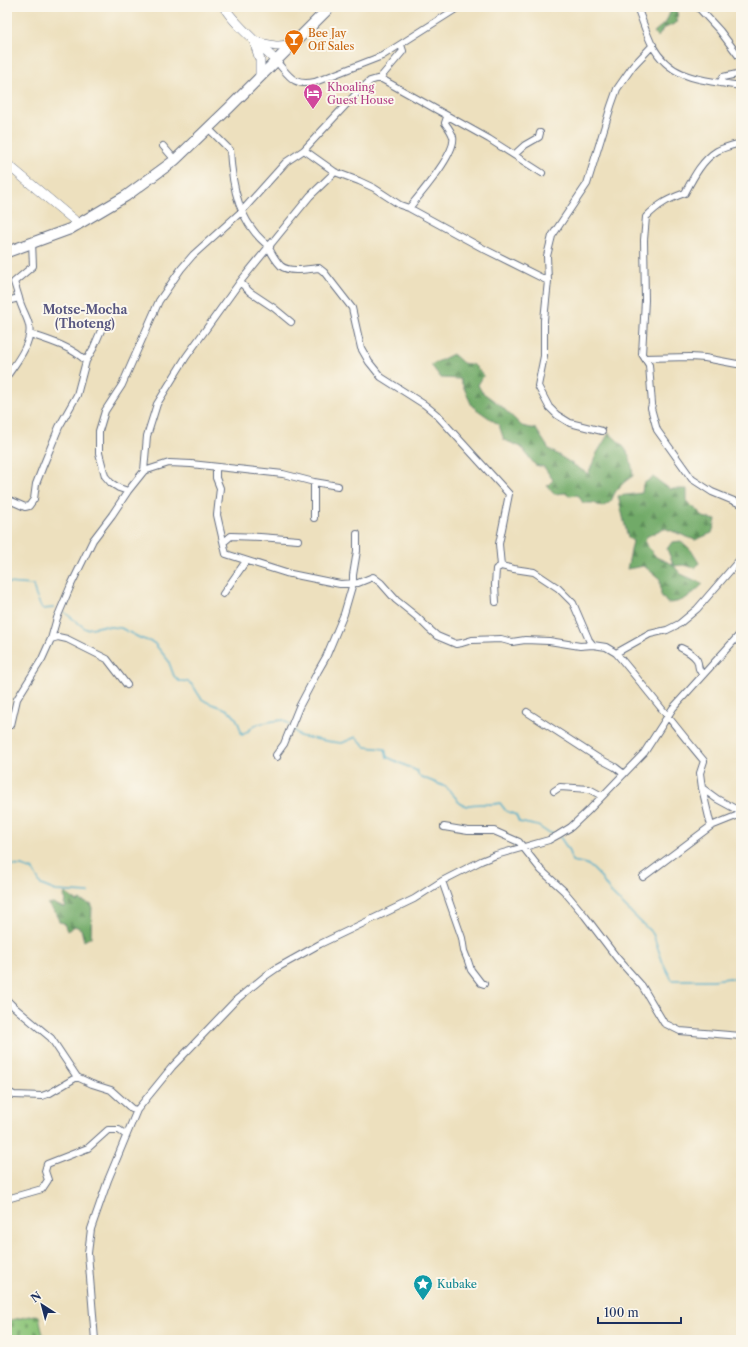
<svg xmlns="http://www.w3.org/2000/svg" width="748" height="1347" viewBox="0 0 748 1347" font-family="'Libre Caslon Text',serif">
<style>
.forest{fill:url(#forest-firs);stroke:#466c63}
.cemetery{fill:url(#cemetery-stones);stroke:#547a6b}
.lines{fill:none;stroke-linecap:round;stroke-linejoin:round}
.stream{stroke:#4aabc9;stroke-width:1.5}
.street-casing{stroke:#646d80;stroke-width:8}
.secondary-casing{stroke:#646d80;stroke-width:10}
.primary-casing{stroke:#646d80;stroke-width:12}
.street{stroke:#fff;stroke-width:6}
.secondary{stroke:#fff;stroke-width:9}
.primary{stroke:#fff;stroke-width:10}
.labels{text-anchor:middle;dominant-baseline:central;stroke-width:4;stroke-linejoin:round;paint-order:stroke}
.food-label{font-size:11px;fill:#c56008;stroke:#fbf7ec;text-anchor:start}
.hotel-label{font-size:11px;fill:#b23c85;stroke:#fbf7ec;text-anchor:start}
.culture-label{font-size:11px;fill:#0d838f;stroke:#fbf7ec;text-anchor:start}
.neighbourhood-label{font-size:12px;font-weight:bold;fill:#585781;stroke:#fbf7ec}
</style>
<defs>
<pattern id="forest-firs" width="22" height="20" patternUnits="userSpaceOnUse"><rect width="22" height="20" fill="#71aa68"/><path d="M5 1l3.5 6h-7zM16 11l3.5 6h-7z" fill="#5c8b59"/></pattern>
<pattern id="cemetery-stones" width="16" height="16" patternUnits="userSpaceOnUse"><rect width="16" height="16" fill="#8cc578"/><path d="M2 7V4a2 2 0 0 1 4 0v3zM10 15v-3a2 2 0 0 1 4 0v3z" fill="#72a066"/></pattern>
</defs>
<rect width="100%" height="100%" fill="#fbf7ec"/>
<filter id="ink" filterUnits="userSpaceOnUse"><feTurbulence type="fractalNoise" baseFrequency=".025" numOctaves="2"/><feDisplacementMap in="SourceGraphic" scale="8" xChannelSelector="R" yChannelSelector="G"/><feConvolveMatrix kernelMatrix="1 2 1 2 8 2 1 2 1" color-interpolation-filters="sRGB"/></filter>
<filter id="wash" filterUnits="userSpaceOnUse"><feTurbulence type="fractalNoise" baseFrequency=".012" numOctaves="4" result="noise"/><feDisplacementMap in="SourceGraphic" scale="16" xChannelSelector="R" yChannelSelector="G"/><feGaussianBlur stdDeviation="0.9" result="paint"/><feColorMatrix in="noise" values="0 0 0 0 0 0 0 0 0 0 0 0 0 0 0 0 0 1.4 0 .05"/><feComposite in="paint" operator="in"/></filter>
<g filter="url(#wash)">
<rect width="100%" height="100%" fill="#ede0be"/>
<path class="forest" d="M671 10H676L678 13 676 23 663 29 658 37 654 32 666 22Z
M453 354 463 363 474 365 484 375 478 385 482 392 500 405 522 426 536 429 549 449 588 474 597 453 609 433C626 448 631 452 633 476 626 480 621 485 616 491 610 501 614 501 602 507L594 503H583L578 495 569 496 565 493 554 494 547 486 553 480 544 467 535 465 521 447 504 440 499 425 472 406 460 379 441 378 431 365Z
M653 477 670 489H687V502L698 511 703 517 716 520 712 533 695 540 664 528 646 537 645 543 656 557 672 564 681 574 703 584C691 595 684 603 667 603L661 595 660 579 644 566 627 569 633 541 628 538 618 496 642 493 643 484Z
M681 541 691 550 699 563 695 568 683 565 674 566 667 549 672 542Z
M65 893 78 902 79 900 92 905 91 937 84 941 81 929 75 926 67 931 64 923 59 922 57 914 47 904 53 903 64 908 66 907 64 903 66 901 64 896Z"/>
<path class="cemetery" d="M35 1315 39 1316 44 1340H7V1321Z"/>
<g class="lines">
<path class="stream" d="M7 583 33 585 36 596 42 609 54 608
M64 612 86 629 102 626 121 628 140 638 154 643 168 660 174 676 179 681C181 681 186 681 188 682 195 685 197 694 202 699 214 708 225 704 235 717 239 722 240 729 242 735 249 732 250 728 255 725 260 723 279 720 284 720L290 725
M293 728 299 736 332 742 342 743 356 737 366 747 385 749 387 757 417 771 419 776 446 787 456 798 460 804 467 806C477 802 489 806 500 803L506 811 516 815 519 822 538 826 547 832 555 834
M560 837 568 849 572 861 587 864 593 869 599 875 611 893 653 934 663 963 672 980H713L730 978 741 981
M7 865 22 866 33 870 41 885 56 891 89 893"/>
</g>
</g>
<g filter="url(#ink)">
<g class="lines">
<defs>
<path id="street" d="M637 7C642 19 646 33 652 45 671 81 705 80 741 86
M698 7 720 31 741 59
M276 61C289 75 293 87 315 82L382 56 459 7
M380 78 489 139 542 173
M720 83 723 77 737 74 741 71
M208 128 230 150C232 187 239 224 270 247
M741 143C733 145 724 147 717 151 702 160 693 178 685 193 668 199 659 204 646 217L644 240 645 300 642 354 649 365 652 404 651 408 657 430 692 479 712 492 741 504
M163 146 175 160
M304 150 335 172 359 181 374 188 400 205 409 208 486 250 548 281
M514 155 525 145 539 137 540 133
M409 208C419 196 457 152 453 137 452 133 448 127 445 123L447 117
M269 248C272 254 276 261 281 266 290 273 308 269 319 268L324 272 352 308 361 348 369 362 381 377 425 405 436 414 509 494 499 544 501 566
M240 282 250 292 274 308 291 322
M7 301 19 298 14 282 33 266 32 242
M30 334C48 340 72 347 86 361
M645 358 690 357 705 358 737 364 741 363
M7 376C16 363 33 342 29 325 27 316 21 308 19 298
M602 431 570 423 557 415 549 407 538 386 544 356V320L548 281 547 256 552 236 587 184 611 106 617 89 633 66 653 45
M216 468V478L220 488 217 515 226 554 286 573 340 584 358 583 373 577 381 583 396 600 417 617 428 628 437 636 456 644 462 643 472 640 501 639 512 642 525 640 549 641 580 646 593 645
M144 471 169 463 191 464 283 474 314 482 338 486
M128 491 119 488 111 483 105 476 99 453V431L105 411 122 385 159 301 181 269 193 255 242 211 286 162 304 150 356 94 370 81 380 78 403 51 401 45
M7 499 25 507 29 506 34 499 36 484 43 466 59 427 77 395 86 361 93 349 102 328
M314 518V482
M224 542 231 536 260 537 298 540
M501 566 514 569 534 572 558 588 573 603 589 640 593 645 606 647 616 653C646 688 674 725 704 761L700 773 702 788 711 826
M223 594 246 561
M496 602 495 585 496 569 501 566
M51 639 58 637 67 639 107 659 127 685
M681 648C686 650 694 655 697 660 700 667 696 667 703 675
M616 653 650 634 667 630 679 624 697 609 741 558
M527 712 598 758 615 767 624 774
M11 725 17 699 42 659 51 639 57 618 71 585 93 540 112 515 128 491 144 471 147 436 157 404 186 357 240 282 310 196 335 172
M277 757 276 755 284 744 299 707 318 671 326 657 344 614 353 583V575L357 551V534
M702 788 717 799 741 812
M554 791 560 787 589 789 602 796
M444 827 468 831H494L519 842 541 870 564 891 585 916 617 958 642 986 664 1023 680 1031 741 1036
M643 877 711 826 741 814
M442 881 462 938 464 951 468 961 471 970 481 983 484 984
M7 1000 14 1007 51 1038 77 1077 92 1084 111 1090 132 1109 137 1110
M7 1091 14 1095 42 1096 50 1093 77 1077
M7 1199 42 1189 48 1180 45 1171 47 1164 88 1148 108 1130H119L126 1135
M95 1340 88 1253 91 1229 108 1180 137 1110 172 1067 236 1000 264 977 277 968 320 944 414 899 442 881 481 861 496 855 549 840 558 835 571 827 589 810 644 753 673 708 741 633"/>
<path id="secondary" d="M224 7C237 27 259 44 276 61
M254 41 260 60V77
M257 42C272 46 280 48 294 43
M7 164 74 220 78 225"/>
<path id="primary" d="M7 252 70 229 126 196 175 160 229 108 330 7"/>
</defs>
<use href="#street" class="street-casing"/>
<use href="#secondary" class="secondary-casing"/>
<use href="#primary" class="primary-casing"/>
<use href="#street" class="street"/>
<use href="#secondary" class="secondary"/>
<use href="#primary" class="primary"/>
</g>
</g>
<defs>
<symbol id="bar-pin" viewBox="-11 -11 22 30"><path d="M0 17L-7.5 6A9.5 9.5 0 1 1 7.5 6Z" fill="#e8710a" stroke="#fbf7ec"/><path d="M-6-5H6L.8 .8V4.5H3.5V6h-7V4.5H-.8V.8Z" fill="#fff"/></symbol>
<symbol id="hotel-pin" viewBox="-11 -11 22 30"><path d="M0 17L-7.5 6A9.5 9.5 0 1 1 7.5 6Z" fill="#d1479c" stroke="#fbf7ec"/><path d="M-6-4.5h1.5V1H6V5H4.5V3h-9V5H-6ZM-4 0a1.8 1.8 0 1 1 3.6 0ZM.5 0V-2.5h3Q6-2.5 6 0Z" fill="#fff"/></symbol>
<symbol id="sight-pin" viewBox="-11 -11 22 30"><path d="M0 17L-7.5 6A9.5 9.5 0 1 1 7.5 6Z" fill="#0f9aa8" stroke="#fbf7ec"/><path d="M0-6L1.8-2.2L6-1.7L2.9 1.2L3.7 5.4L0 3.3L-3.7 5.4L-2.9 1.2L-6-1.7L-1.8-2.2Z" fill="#fff"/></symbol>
</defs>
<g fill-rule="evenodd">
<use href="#bar-pin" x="283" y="28" width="22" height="30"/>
<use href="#hotel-pin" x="302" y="82" width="22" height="30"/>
<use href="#sight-pin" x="412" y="1273" width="22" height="30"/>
</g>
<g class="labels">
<g class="food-label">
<text x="308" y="33">Bee Jay<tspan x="308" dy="13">Off Sales</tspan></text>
</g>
<g class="hotel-label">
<text x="327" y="87">Khoaling<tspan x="327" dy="13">Guest House</tspan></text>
</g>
<g class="culture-label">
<text x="437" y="1284">Kubake</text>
</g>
<g class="neighbourhood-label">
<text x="85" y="309">Motse-Mocha<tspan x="85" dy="14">(Thoteng)</tspan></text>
</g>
</g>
<rect width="748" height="1347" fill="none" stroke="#fbf7ec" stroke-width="24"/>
<g transform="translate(42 1305) rotate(324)" stroke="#fbf7ec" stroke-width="3" paint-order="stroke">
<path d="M0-3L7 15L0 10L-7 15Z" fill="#1b2f5e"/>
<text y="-6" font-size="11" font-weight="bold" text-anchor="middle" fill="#1b2f5e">N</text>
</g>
<path d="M598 1317v6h83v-6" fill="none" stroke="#1b2f5e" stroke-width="2"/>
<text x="604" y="1317" font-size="12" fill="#1b2f5e" stroke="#fbf7ec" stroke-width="3" paint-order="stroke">100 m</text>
</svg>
